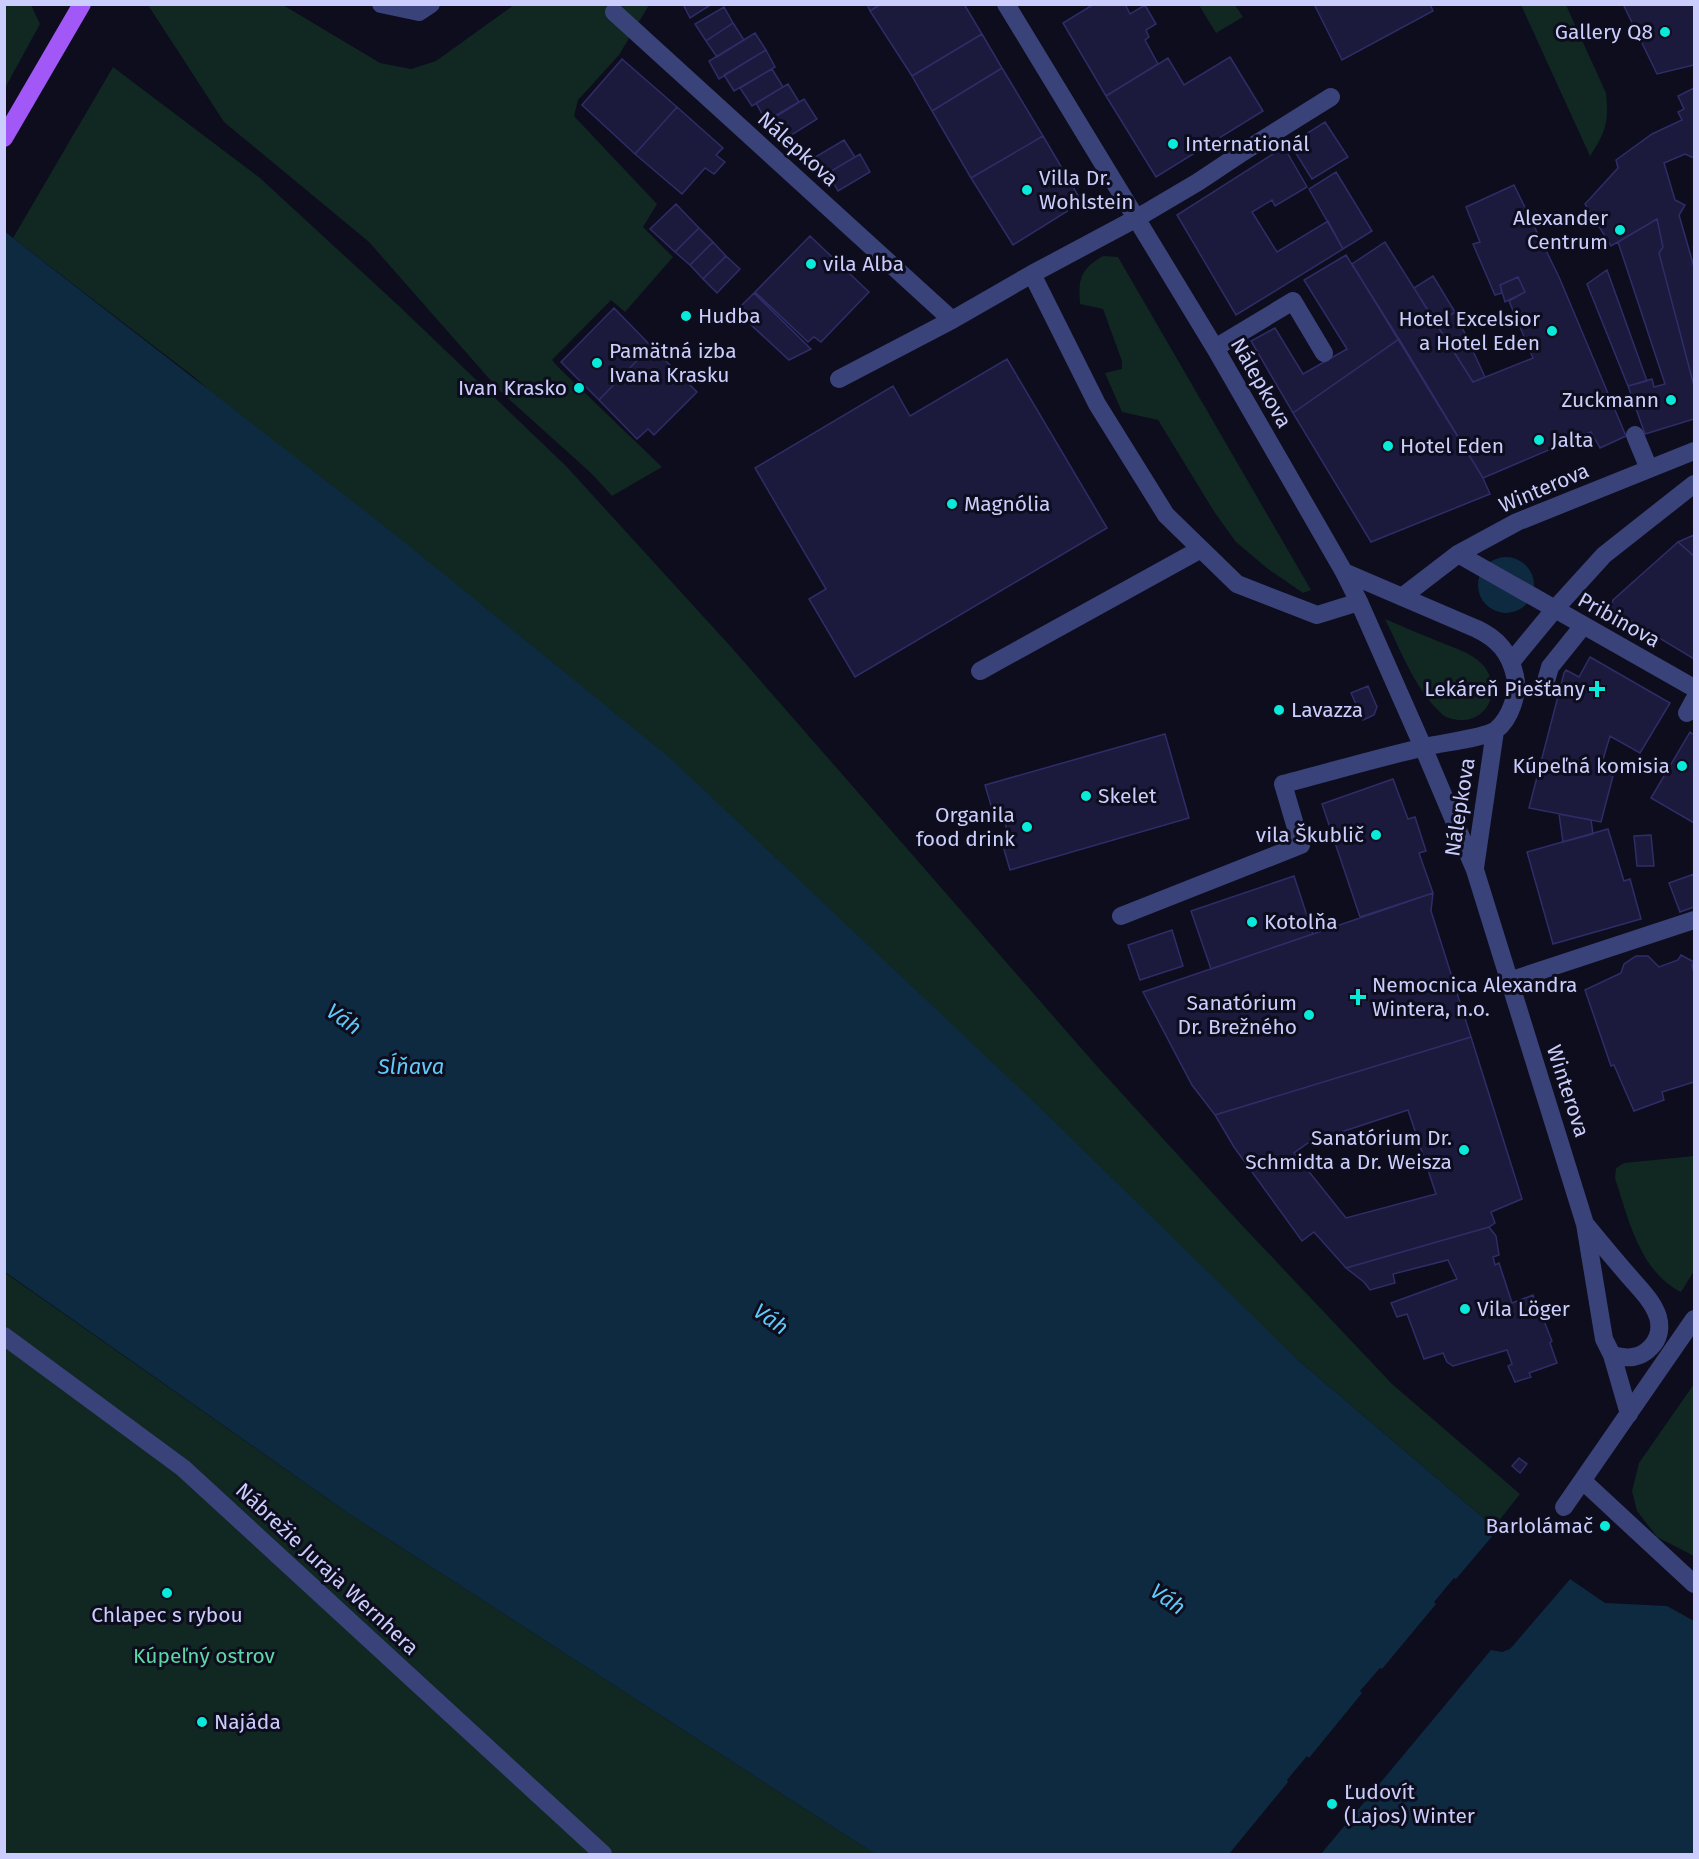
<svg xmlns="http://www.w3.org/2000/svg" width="1699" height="1859" viewBox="0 0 1699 1859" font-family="'Fira Sans',sans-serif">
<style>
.green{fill:#102722}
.water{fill:#0e2a40}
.pier{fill:#0d0d1d}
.building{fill:#1b1a3d;stroke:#2f2d68;stroke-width:1.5;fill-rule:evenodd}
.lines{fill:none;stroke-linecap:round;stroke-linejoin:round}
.minor{stroke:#3a427a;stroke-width:18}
.major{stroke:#a158f7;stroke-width:18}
.poi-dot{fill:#0aeadb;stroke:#0d0d1d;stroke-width:2}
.labels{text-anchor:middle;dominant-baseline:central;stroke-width:6;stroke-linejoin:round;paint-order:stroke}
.poi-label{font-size:21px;fill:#cbcefd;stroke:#0d0d1d;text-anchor:start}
.street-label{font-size:21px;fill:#cbcefd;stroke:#0d0d1d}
.park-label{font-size:21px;fill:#5cd8a5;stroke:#0d0d1d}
.water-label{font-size:22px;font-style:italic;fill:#5ecaf8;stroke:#0d0d1d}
</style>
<rect width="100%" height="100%" fill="#0d0d1d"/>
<path class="green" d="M5 4 31 5 40 24 5 88Z
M148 5H283L380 63 411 69 436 61 514 5H649L619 55 578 100 574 116 657 204 643 227 673 257 625 312 611 300 552 360 558 367 662 467 612 496 592 474 500 391 369 242 224 122Z
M1199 5H1235L1243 17 1216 33Z
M1521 5H1566L1606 93C1609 122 1606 132 1590 156Z
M113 67 260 178 400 307 566 466 732 648 1095 1064 1238 1221 1392 1384 1520 1494 1494 1527 1298 1360 194 377 13 238Z
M1103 256 1118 257 1311 590 1303 593 1268 569 1236 542 1215 513 1158 420 1122 412 1105 373 1122 369V361L1103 309 1080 304C1078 278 1081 269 1103 256Z
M1385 619C1404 627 1422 635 1440 642 1454 648 1470 652 1481 663 1503 684 1491 723 1458 720 1452 719 1445 718 1441 713 1415 689 1401 651 1385 619Z
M1694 1156V1271L1681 1292C1640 1272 1628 1218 1615 1178L1616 1168 1624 1163Z
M4 1272 348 1513 875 1854H5Z
M1694 1384V1556L1657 1537 1637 1511 1632 1491 1639 1463Z"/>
<path class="water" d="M4 231 397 536 670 758 1032 1100 1298 1360 1494 1527 1605 1603 1667 1606 1694 1621V1854H875L348 1513 5 1272Z
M1478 585a28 28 0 1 1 56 0a28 28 0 1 1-56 0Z"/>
<path class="pier" d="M1500 1527 1572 1577 1510 1649 1502 1652 1491 1650 1321 1854H1229L1288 1782 1287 1780 1307 1756 1309 1758 1362 1693 1360 1691 1380 1668 1382 1669 1436 1604 1434 1602 1454 1578 1456 1579Z"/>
<path class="building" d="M683 4H712L690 18Z
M867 4H881L870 11Z
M881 4H964L982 34 912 76 870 11Z
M1094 4H1125L1130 14 1145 5 1156 24 1146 30 1149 37 1145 40 1158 64 1106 96 1063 23Z
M1314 4H1430L1433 11 1342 60Z
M1623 4H1694V65L1657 74Z
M724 7 733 23 706 41 695 24Z
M733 23 744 40 717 57 706 41Z
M755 33 766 50 719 79 709 61Z
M982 34 1002 68 932 111 912 76Z
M766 50 775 67 734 91 724 75Z
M1230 57 1263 111 1156 177 1106 96 1168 58 1184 85Z
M622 59 677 107 635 154 582 105Z
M1002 68 1043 136 971 178 932 111Z
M772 69 783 87 752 106 740 88Z
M788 84 799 102 766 121 756 103Z
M1694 88V158L1685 154 1664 163 1675 200 1685 205 1679 215 1694 267V386L1659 253 1663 247 1657 219 1611 246 1585 204 1618 168 1616 160 1652 134 1682 120 1678 112 1684 109 1678 96Z
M804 99 817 119 785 139 772 119Z
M677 107 723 148 716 155 725 162 714 174 705 168 682 194 635 154Z
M1325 122 1348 157 1312 179 1290 144Z
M1043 136 1082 202 1013 245 971 178Z
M844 140 855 157 823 176 812 159Z
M1284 147 1307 187 1275 206 1272 200 1252 212 1277 252 1328 221 1343 249 1236 315 1177 215Z
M860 154 870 172 838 191 828 173Z
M1336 172 1372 231 1343 249 1309 189Z
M1514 185 1559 277 1626 436 1600 448 1591 432 1483 478 1352 264 1385 242 1473 382 1533 358 1509 301 1525 292 1518 277 1500 285 1502 293 1495 295 1473 244 1480 242 1466 207Z
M676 204 699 228 675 252 650 229Z
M1657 219 1663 247 1659 253 1694 386V419L1645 434 1628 386 1652 379 1654 387 1665 384 1618 242Z
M699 228 713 242 690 265 675 252Z
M810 236 869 292 821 342 814 337 808 342 755 292Z
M713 242 726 256 703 279 690 265Z
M1346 255 1399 339 1293 413 1251 341 1275 328 1303 374 1347 349 1304 280Z
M726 256 740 269 717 293 703 279Z
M1607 270 1647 381 1628 386 1587 284Z
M1433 276 1455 312 1436 324 1414 288Z
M1518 277 1525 292 1505 302 1500 285Z
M754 293 811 349 789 360 736 311Z
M614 308 651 346 599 400 561 362Z
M1455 312 1485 377 1473 382 1436 324Z
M1399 339 1483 478 1490 494 1371 542 1293 413Z
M651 346 697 392 654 435 648 429 637 439 599 400Z
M1007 359 1107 528 855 677 809 599 826 589 755 468 893 386 910 416Z
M1694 535V556L1678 542Z
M1678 542 1694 556V659L1611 609 1613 600Z
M1590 657 1670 703 1640 753 1610 736 1599 773 1613 776 1601 822 1529 808 1564 673 1566 670 1579 677Z
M1368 686 1377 707 1374 715 1363 720 1351 693Z
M1690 732 1694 735V823L1651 798Z
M1165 734 1189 818 1010 870 1003 846 1011 844 1005 823 1000 808 992 809 985 785Z
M1393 779 1408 819 1415 817 1426 851 1419 853 1433 893 1360 917 1322 804Z
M1559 814 1591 820 1593 834 1563 842Z
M1608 829 1624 881 1630 879 1641 919 1553 944 1527 852Z
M1651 835 1654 866H1637L1634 836Z
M1694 874V907L1680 912 1669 883Z
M1294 876 1313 934 1211 969 1191 911Z
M1433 893 1431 911 1471 1037 1215 1115 1192 1085 1143 992Z
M1172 930 1183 966 1140 980 1128 945Z
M1681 955 1694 962 1692 965 1694 973V1082L1662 1092 1664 1100 1634 1111 1614 1065 1611 1066 1585 990 1621 973 1624 964 1636 956H1648L1659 967 1678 960Z
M1471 1037 1522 1199 1491 1212 1495 1223 1489 1227 1346 1268 1314 1232 1302 1241 1234 1147 1215 1115ZM1408 1110 1436 1194 1346 1218 1294 1153 1308 1143Z
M1489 1227 1496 1236 1499 1255 1493 1257 1495 1265 1499 1263 1512 1303 1533 1295 1540 1317 1542 1316 1552 1341 1550 1343 1557 1363 1529 1373 1531 1377 1515 1382 1508 1366 1512 1364 1507 1350 1453 1366 1447 1362 1443 1353 1424 1359 1407 1314 1397 1317 1391 1303 1457 1279 1448 1260 1393 1274 1395 1283 1370 1290 1364 1282 1346 1268Z
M1519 1458 1527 1464 1520 1473 1512 1466Z"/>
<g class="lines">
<path class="minor" d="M381 4 419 12 431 4
M1006 4 1215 348 1344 572 1359 602 1423 747 1475 870 1585 1224 1604 1339 1612 1355 1629 1414
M614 12 952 320
M1032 274 1097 404 1166 515 1237 584 1317 615 1359 602
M1215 348 1293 301 1324 353
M839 379 952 320 1032 274 1137 218 1198 182 1243 152 1331 97
M1635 435 1649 469
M1458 554 1694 688
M1402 597 1458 554 1517 522 1694 451
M1512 661 1554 610 1604 555 1694 484
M980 671 1201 549
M1546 681 1550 667 1583 626
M1687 713 1694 700
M1475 868 1495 731
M1121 916 1301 845 1283 784C1330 772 1377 758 1425 747 1440 743 1485 738 1496 730 1510 719 1519 694 1515 676 1510 653 1498 639 1477 629L1344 572
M1509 981 1694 920
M1586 1225C1600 1242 1614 1259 1628 1275 1639 1288 1653 1301 1658 1317 1661 1328 1659 1339 1651 1347 1640 1359 1627 1359 1612 1355
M4 1336 183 1468 603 1854
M1583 1481 1694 1584
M1564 1507 1694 1319"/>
<path class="major" d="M4 138 82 4"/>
</g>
<g class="poi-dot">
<circle cx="1665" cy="32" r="6"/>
<circle cx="1173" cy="144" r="6"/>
<circle cx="1027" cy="190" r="6"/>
<circle cx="1620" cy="230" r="6"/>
<circle cx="811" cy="264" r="6"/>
<circle cx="686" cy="316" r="6"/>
<circle cx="1552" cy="331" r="6"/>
<circle cx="597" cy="363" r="6"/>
<circle cx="579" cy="388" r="6"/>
<circle cx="1671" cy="400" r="6"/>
<circle cx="1539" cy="440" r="6"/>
<circle cx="1388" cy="446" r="6"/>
<circle cx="952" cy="504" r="6"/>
<path d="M1594 680h6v6h6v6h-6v6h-6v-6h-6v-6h6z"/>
<circle cx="1279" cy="710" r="6"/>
<circle cx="1682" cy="766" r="6"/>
<circle cx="1086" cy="796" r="6"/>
<circle cx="1027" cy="827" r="6"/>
<circle cx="1376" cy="835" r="6"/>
<circle cx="1252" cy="922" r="6"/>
<path d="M1355 988h6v6h6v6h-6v6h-6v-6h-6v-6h6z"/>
<circle cx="1309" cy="1015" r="6"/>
<circle cx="1464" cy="1150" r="6"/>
<circle cx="1465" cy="1309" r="6"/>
<circle cx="1605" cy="1526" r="6"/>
<circle cx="167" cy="1593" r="6"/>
<circle cx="202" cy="1722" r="6"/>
<circle cx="1332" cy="1804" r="6"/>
</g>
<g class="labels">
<g class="poi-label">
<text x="1653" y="32" text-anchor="end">Gallery Q8</text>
<text x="1185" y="144">Internationál</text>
<text x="1039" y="178">Villa Dr.<tspan x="1039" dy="24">Wohlstein</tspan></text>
<text x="1608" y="218" text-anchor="end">Alexander<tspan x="1608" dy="24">Centrum</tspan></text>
<text x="823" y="264">vila Alba</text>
<text x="698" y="316">Hudba</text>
<text x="1540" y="319" text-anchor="end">Hotel Excelsior<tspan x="1540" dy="24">a Hotel Eden</tspan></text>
<text x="609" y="351">Pamätná izba<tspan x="609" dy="24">Ivana Krasku</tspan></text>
<text x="567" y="388" text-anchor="end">Ivan Krasko</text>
<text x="1659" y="400" text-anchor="end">Zuckmann</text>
<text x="1551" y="440">Jalta</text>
<text x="1400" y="446">Hotel Eden</text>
<text x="964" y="504">Magnólia</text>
<text x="1585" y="689" text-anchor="end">Lekáreň Piešťany</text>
<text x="1291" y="710">Lavazza</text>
<text x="1670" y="766" text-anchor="end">Kúpeľná komisia</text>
<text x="1098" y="796">Skelet</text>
<text x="1015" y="815" text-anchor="end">Organila<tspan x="1015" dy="24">food drink</tspan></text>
<text x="1364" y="835" text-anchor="end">vila Škublič</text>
<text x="1264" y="922">Kotolňa</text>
<text x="1372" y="985">Nemocnica Alexandra<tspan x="1372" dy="24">Wintera, n.o.</tspan></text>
<text x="1297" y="1003" text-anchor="end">Sanatórium<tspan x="1297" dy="24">Dr. Brežného</tspan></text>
<text x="1452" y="1138" text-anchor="end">Sanatórium Dr.<tspan x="1452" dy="24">Schmidta a Dr. Weisza</tspan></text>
<text x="1477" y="1309">Vila Löger</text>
<text x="1593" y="1526" text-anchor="end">Barlolámač</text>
<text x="167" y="1615" text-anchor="middle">Chlapec s rybou</text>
<text x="214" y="1722">Najáda</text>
<text x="1344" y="1792">Ľudovít<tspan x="1344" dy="24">(Lajos) Winter</tspan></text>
</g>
<g class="street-label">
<text transform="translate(798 149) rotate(42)">Nálepkova</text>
<text transform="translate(1261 383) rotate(60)">Nálepkova</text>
<text transform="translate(1544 488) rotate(-23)">Winterova</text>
<text transform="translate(1619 620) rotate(29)">Pribinova</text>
<text transform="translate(1460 807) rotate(-81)">Nálepkova</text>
<text transform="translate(1568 1091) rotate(72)">Winterova</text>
<text transform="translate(327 1569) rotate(43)">Nábrežie Juraja Wernhera</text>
</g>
<g class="park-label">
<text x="204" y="1656">Kúpeľný ostrov</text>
</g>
<g class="water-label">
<text transform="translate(344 1019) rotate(35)">Váh</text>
<text x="411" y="1066">Sĺňava</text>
<text transform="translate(771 1319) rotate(35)">Váh</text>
<text transform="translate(1168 1599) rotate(35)">Váh</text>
</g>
</g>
<rect width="1699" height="1859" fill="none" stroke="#cbcefd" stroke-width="12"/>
</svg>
